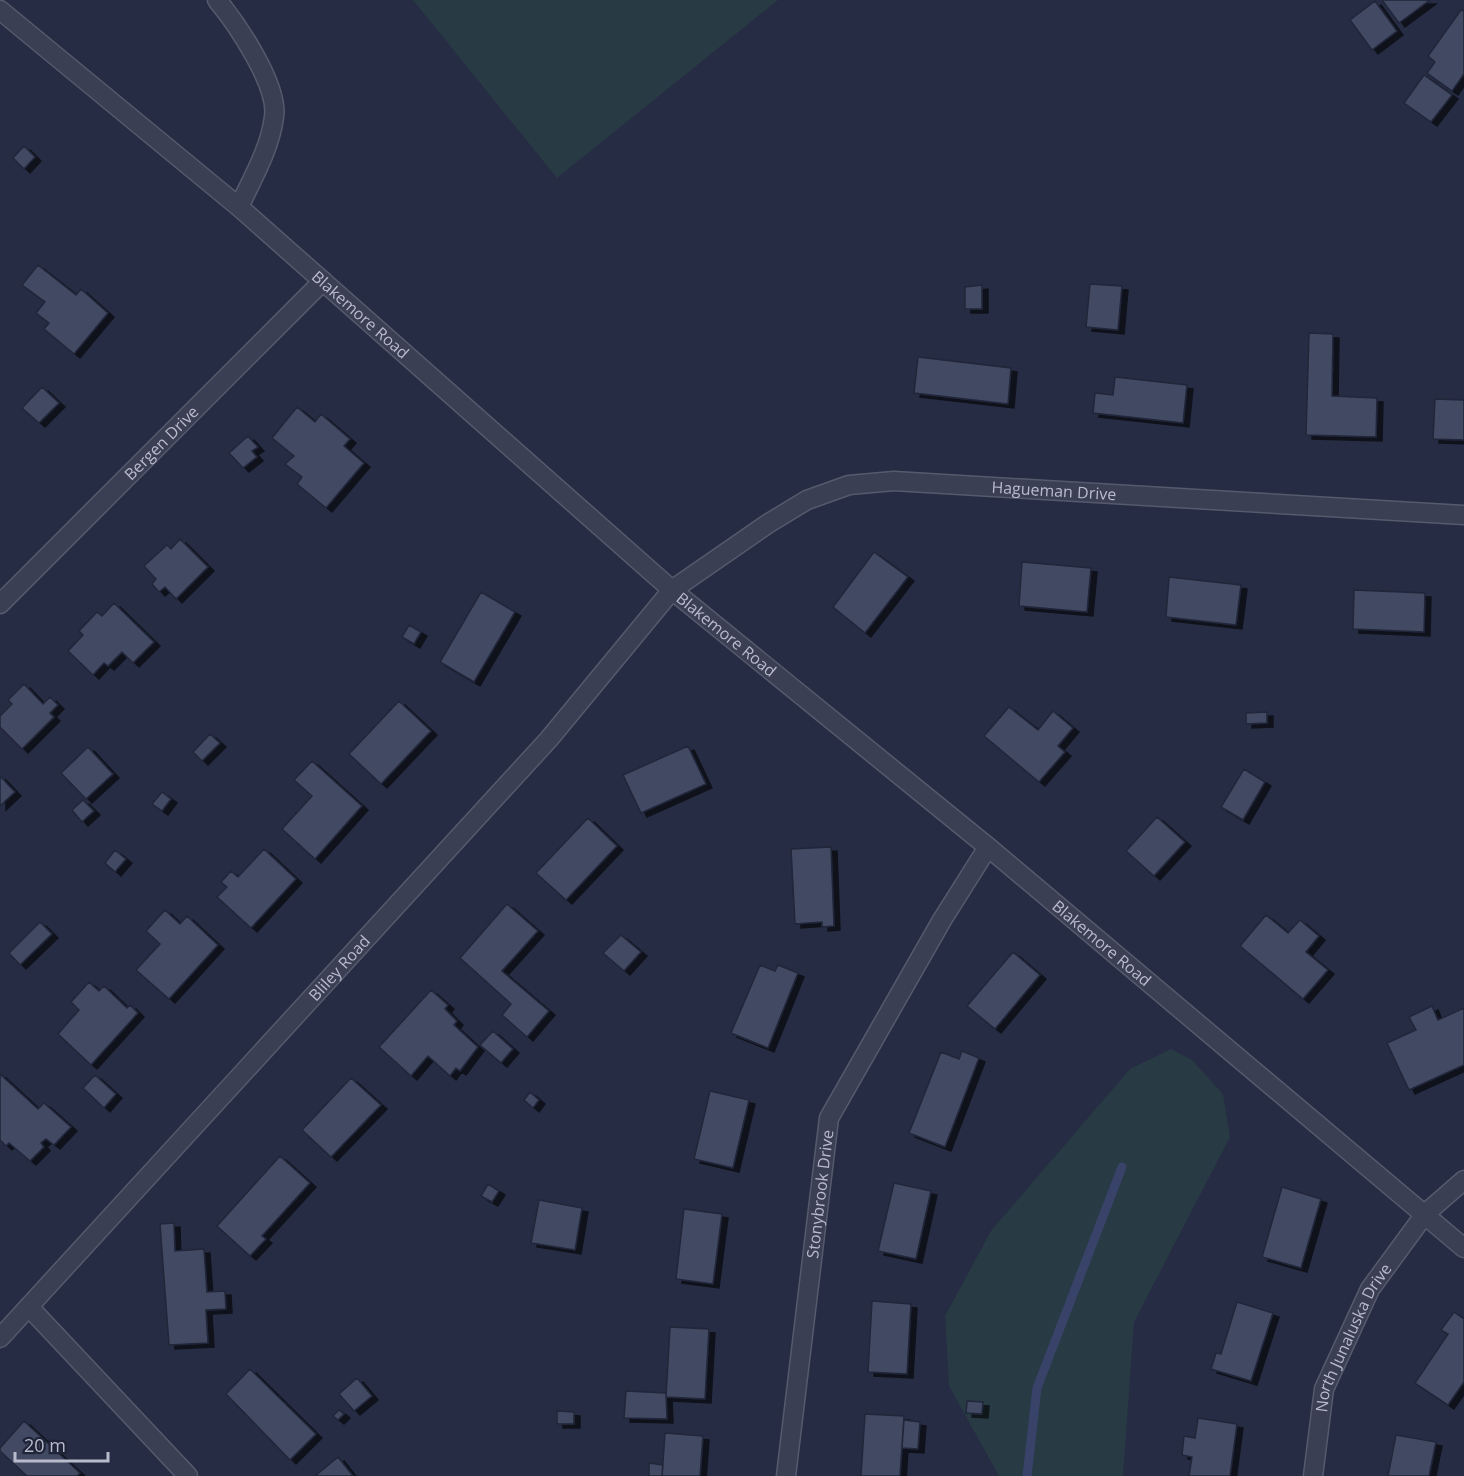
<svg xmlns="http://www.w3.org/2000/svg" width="1464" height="1476" viewBox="0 0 1464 1476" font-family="'Open Sans',sans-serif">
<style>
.green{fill:#283a44}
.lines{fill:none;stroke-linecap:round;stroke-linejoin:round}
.stream{stroke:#39436a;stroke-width:9}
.building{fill:#424963;stroke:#21263a;stroke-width:1.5;filter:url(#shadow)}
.minor-casing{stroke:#565a6d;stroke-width:21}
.minor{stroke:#3a3f53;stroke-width:18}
.labels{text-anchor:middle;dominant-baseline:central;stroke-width:6;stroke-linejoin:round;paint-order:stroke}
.street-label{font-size:16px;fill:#b8bbcc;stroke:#1f2438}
</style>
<defs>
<filter id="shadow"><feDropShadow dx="6" dy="4" stdDeviation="0" flood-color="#0009"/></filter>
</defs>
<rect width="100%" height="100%" fill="#262c43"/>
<path class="green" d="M413 0H778L557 178Z
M1171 1049 1192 1060 1223 1094 1230 1137 1134 1322 1123 1476H999L949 1386 945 1316 991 1231 1130 1069Z"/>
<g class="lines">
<path class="stream" d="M1027 1476 1037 1388 1122 1167"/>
</g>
<path class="building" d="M1382 0H1430L1399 23Z
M1375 1 1397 31 1372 50 1350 20Z
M1461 10 1464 11V74L1452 91 1427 73 1435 62 1428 56Z
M1424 75 1452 95 1431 122 1404 103Z
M24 146 35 157 24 169 13 158Z
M38 265 76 295 81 289 108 313 74 354 44 329 49 323 36 313 45 302 22 285Z
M1090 284 1122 286 1118 330 1086 327Z
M982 285V309H965V287Z
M1309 333 1333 334 1332 396 1377 398 1376 437 1306 435Z
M918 357 1011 368 1008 404 914 393Z
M1115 377 1187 385 1183 423 1093 413 1095 393 1113 395Z
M42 387 59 403 39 423 22 408Z
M1435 399 1464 400V440L1433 439Z
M297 407 315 422 321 414 350 439 344 446 364 463 326 508 297 484 302 477 285 464 294 456 272 438Z
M248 436 258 447 252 451 257 457 243 468 229 453Z
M180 539 208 567 176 599 165 587 159 592 152 584 156 579 144 566 167 545 171 549Z
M874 552 908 577 865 633 833 607Z
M1022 562 1091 568 1087 612 1019 606Z
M1169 577 1241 585 1236 625 1166 617Z
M1354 590 1425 593 1424 632 1353 629Z
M481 592 515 612 474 682 440 662Z
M114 603 154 642 133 663 122 652 108 666 104 663 93 675 68 651 83 635 79 631 97 612 102 616Z
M409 625 421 632 414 644 402 637Z
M24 684 43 704 50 697 58 705 50 713 54 717 22 749 0 727V716L12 704 8 700Z
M399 701 431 731 381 784 349 754Z
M1009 707 1038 730 1053 711 1073 728 1058 746 1065 752 1039 782 984 736Z
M1267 712V723L1246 724V713Z
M210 734 220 743 202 761 193 752Z
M688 746 706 784 641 813 623 775Z
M88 747 113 774 86 799 61 773Z
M312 761 362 806 315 859 282 829 312 796 294 780Z
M1244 769 1265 782 1243 820 1221 807Z
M0 776 15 792 0 806Z
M162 792 171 799 162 811 152 804Z
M83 800 94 811 82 822 72 810Z
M1157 817 1185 842 1154 876 1126 851Z
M588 818 617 846 566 900 536 873Z
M831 847 834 926 822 927V922L795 924 791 849Z
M264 849 296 879 251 928 217 897 227 887 221 882 231 871 238 877Z
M115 850 126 859 115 872 105 863Z
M507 904 538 931 502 971 549 1011 527 1037 502 1015 511 1004 460 958Z
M165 910 180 924 187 916 218 945 169 999 136 970 160 944 146 931Z
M1266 915 1288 933 1300 920 1319 936 1306 952 1328 970 1303 999 1240 946Z
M40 922 52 934 20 965 9 953Z
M621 935 641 952 624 971 603 953Z
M1013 952 1040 975 995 1029 967 1006Z
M760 965 775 971 778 965 798 973 768 1048 731 1033Z
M89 982 99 991 104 986 127 1008 130 1005 138 1013 91 1065 58 1034 79 1010 71 1002Z
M431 990 448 1005 445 1009 457 1021 454 1025 478 1047 460 1071 456 1068 450 1076 428 1056 411 1076 379 1047Z
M1432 1006 1438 1020 1464 1008V1065L1409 1090 1387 1043 1416 1030 1409 1017Z
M493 1031 513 1049 501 1063 480 1045Z
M962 1051 979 1058 945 1147 909 1133 941 1052 959 1059Z
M0 1074 38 1109 44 1103 71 1127 54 1145 46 1139 41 1143 44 1147 30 1161 9 1143 6 1146 0 1140Z
M95 1075 116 1094 104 1108 83 1088Z
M351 1078 381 1105 331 1157 302 1130Z
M710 1091 749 1100 733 1168 694 1159Z
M530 1092 539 1100 533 1108 524 1100Z
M280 1156 310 1183 262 1236 266 1239 250 1256 217 1226Z
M894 1183 931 1191 916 1259 878 1251Z
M488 1184 499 1191 492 1202 481 1196Z
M1282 1187 1321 1199 1301 1268 1262 1257Z
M539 1200 582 1208 575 1250 531 1243Z
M684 1209 722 1214 713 1284 676 1279Z
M174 1223 175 1251 204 1249 207 1292 225 1291 226 1309 206 1310 208 1343 169 1345 160 1224Z
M872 1301 911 1304 907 1374 868 1372Z
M1237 1302 1273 1313 1251 1381 1211 1369 1216 1353 1221 1354Z
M1454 1312 1464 1319V1382L1448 1405 1415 1383 1448 1334 1441 1330Z
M670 1327 709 1329 705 1399 666 1397Z
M250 1369 316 1434 290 1460 226 1394Z
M357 1378 372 1396 354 1411 339 1394Z
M626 1391 666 1393 667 1419 624 1418Z
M967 1401 983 1402 982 1414 966 1413Z
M339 1410 344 1414 338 1420 333 1416Z
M557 1411 574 1412V1424H557Z
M865 1414 904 1416 900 1476H861Z
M1198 1418 1237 1424 1230 1476H1189L1192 1457 1182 1455 1184 1436 1195 1438Z
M904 1420 920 1422 918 1449 902 1448Z
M24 1421 80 1473 77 1476H27L0 1451V1448Z
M665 1433 703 1436 700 1476H662Z
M1396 1435 1436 1442 1429 1476H1388Z
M338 1457 353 1476H315Z
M649 1463 663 1465 662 1476H649Z"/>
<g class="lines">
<defs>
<g id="minor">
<path d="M217 0C237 24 279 86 274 117 270 149 252 179 239 207"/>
<path id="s1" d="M0 10 239 207 672 590 988 847 1464 1248"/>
<path id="s2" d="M0 604 323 281"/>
<path d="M29 1307 188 1476"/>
<path id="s3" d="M0 1338 549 739 672 590 769 523 807 500 849 485 894 481 1464 515"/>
<path id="s4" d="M786 1476 829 1118 942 920 988 847"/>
<path id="s5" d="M1313 1476 1324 1389 1370 1289 1425 1214 1464 1180"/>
</g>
</defs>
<use href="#minor" class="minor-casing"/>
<use href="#minor" class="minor"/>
</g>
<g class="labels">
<g class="street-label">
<text stroke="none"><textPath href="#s1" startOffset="472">Blakemore Road</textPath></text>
<text stroke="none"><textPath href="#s2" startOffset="228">Bergen Drive</textPath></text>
<text stroke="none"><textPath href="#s3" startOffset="1418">Hagueman Drive</textPath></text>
<text stroke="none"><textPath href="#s1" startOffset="958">Blakemore Road</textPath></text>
<text stroke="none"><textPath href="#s1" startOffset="1444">Blakemore Road</textPath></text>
<text stroke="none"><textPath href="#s3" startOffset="502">Bliley Road</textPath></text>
<text stroke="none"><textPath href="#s4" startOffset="284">Stonybrook Drive</textPath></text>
<text stroke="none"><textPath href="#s5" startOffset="146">North Junaluska Drive</textPath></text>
</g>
</g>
<path d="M15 1452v9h93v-9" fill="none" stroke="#b8bbcc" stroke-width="3"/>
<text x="24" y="1452" font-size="18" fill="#b8bbcc" stroke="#1f2438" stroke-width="4.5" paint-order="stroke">20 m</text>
</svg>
